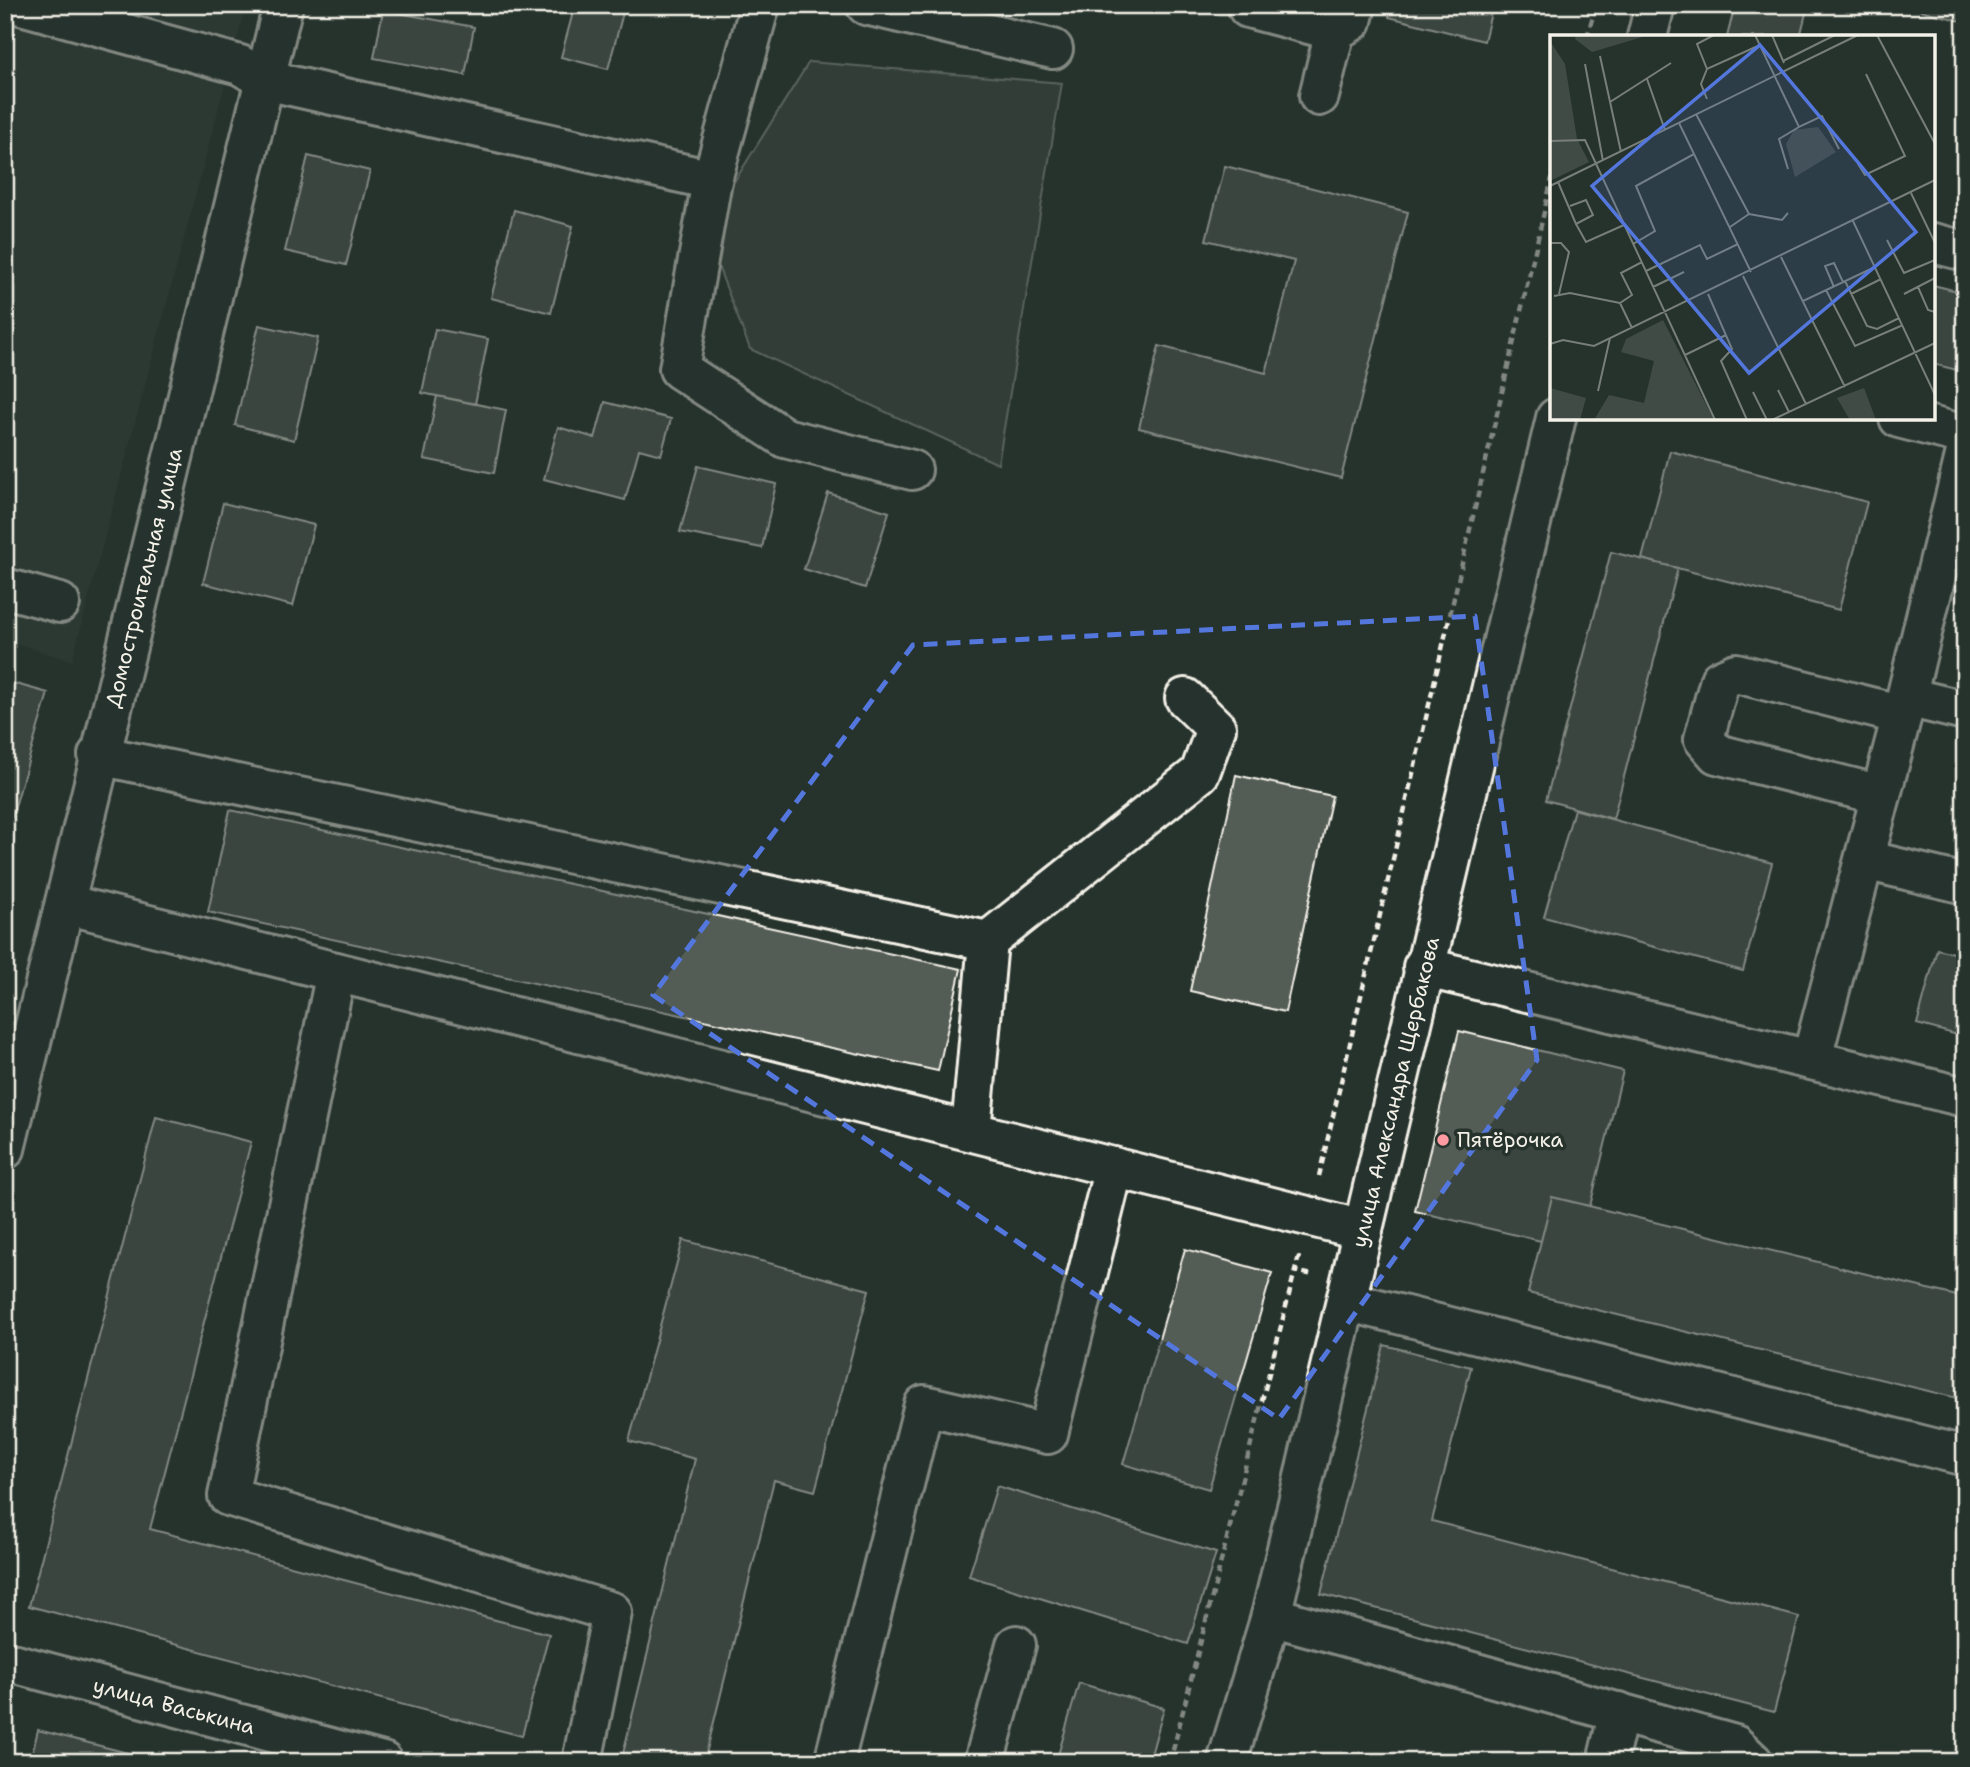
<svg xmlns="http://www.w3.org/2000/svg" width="1970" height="1767" viewBox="0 0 1970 1767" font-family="'Shantell Sans',sans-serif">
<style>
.built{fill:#333f39}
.green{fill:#414b45;stroke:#9a9e96;stroke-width:2}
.building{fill:#525c55;stroke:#f4f1e8;stroke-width:2}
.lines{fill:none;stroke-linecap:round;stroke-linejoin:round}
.minor-casing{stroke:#f4f1e8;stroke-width:44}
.path{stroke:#f4f1e8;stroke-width:4.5;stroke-dasharray:7 5;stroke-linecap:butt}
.minor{stroke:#26332d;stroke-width:38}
.marked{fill:none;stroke:#5377dc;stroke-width:5;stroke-dasharray:14 9;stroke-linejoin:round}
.poi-dot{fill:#ff9aa2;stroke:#26332d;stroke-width:2.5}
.labels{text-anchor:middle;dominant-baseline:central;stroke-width:7;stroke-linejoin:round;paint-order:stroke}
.street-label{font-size:21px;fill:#f4f1e8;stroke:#26332d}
.poi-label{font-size:21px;fill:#f4f1e8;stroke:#26332d;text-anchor:start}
.inset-road{fill:none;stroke:#787f78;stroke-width:2}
.view{fill:#5377dc;fill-opacity:0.15;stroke:#5377dc;stroke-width:3.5}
.inset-edge{fill:none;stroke:#f4f1e8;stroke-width:3.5}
</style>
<rect width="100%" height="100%" fill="#26332d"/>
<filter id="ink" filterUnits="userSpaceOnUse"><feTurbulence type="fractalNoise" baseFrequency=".0143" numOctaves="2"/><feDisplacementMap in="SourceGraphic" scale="14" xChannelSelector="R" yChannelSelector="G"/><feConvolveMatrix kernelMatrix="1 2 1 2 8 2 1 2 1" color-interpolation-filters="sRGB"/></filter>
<g filter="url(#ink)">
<path class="built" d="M5 5H246L72 661 5 640Z"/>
<path class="green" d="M809 62 1062 83 998 464 750 349 704 230Z"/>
<path class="building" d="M575 5H625L608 69 561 57Z
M1121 5H1142L1141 10Z
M1392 5H1493L1484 41 1389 17Z
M1735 5H1808L1800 37H1727Z
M1901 5H1965V22Z
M383 10 474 27 465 75 374 58Z
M308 156 370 171 346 265 285 251Z
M1225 166 1408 212 1341 478 1139 428 1159 346 1266 373 1294 261 1206 240Z
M514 210 573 226 551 313 491 298Z
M1933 285 1965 293V372L1933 364Z
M259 325 318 338 294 440 235 425Z
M435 329 488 339 475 404 422 393Z
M437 396 506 410 494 473 424 459Z
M605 402 671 419 661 455 639 449 625 500 544 479 558 427 595 438Z
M1670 451 1867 502 1839 610 1642 559Z
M698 466 776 484 762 548 680 532Z
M828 493 889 512 865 588 804 569Z
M223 503 314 525 293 606 203 583Z
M1611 552 1678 568 1613 819 1546 800Z
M5 681 48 693 5 841Z
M1236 775 1332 796 1285 1012 1190 991Z
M1574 809 1772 863 1743 971 1544 917Z
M230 810 961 969 938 1071 208 912Z
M1937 949 1965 956V1037L1917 1024Z
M1459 1031 1623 1071 1590 1206 1552 1197 1541 1241 1415 1211Z
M156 1117 251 1142 150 1529 549 1634 522 1736 29 1606Z
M1552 1197 1965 1298V1400L1528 1293Z
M683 1240 869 1290 815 1491 774 1480 704 1762H621L695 1459 629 1441Z
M1185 1249 1272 1273 1209 1489 1123 1464Z
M1384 1345 1471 1367 1432 1521 1799 1617 1774 1712 1321 1594Z
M997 1486 1216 1553 1188 1644 969 1576Z
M1079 1683 1164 1708 1149 1762H1056Z
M38 1730 163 1762H30Z"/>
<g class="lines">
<defs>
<g id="minor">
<path d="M21 5 240 65 265 80 712 180 760 5"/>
<path d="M866 5 1053 49"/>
<path d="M1248 8 1335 31 1352 21 1356 5"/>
<path d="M1647 37 1655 5"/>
<path d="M1319 96 1335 31"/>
<path d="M712 180 679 369 785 438 912 470"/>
<path d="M1933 243 1965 251"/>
<path d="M1899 418 1965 435"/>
<path d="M5 588 60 603"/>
<path d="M1907 697 1965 711"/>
<path d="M98 755 988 941 971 1131"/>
<path d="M1881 795 1717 754 1704 739 1720 680 1736 673 1902 715"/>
<path d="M1865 860 1965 884"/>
<path d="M65 904 1363 1230"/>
<path d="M988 941 1200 773 1216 728 1185 698"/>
<path d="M1423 967 1965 1097"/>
<path d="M336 972 228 1496 612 1612 582 1762"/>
<path d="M1812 1058 1902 715 1965 456"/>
<path id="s1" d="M5 1149 283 5"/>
<path d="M1346 1301 1965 1456"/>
<path d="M1271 1616 1735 1745 1753 1762"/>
<path id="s2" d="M5 1661 383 1762"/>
<path d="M834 1762 924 1405 1048 1434 1114 1167"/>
<path d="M984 1762 1016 1645"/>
<path id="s3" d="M1227 1762 1271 1616 1556 418"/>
<path d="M1607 1762 1619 1712"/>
</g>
</defs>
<use href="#minor" class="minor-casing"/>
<path class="path" d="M1587 37 1596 5
M1319 1176 1552 178
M1299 1256 1295 1271 1313 1275
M1170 1762 1295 1271"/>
<use href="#minor" class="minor"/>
</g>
</g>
<path d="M0 0H1970V1767H0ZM1475 616 1537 1060 1279 1419 653 995 913 645Z" fill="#26332d" fill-opacity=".55" fill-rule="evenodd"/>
<path class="marked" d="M1475 616 1537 1060 1279 1419 653 995 913 645Z"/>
<circle class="poi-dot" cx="1443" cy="1140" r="7"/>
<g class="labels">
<g class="street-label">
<text stroke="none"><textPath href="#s1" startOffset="588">Домостроительная улица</textPath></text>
<text stroke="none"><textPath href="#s3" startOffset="691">улица Александра Щербакова</textPath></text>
<text stroke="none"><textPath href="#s2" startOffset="175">улица Васькина</textPath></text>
</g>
<g class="poi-label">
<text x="1457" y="1140">Пятёрочка</text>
</g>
</g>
<g transform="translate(1550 35)">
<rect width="385" height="385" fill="#26332d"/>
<path d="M26 0H99L42 17 25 4ZM0 6 15 29 27 104 39 127 0 146ZM268 92 286 117 245 142 236 109 244 95ZM113 285 164 385H44L59 360 94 368 104 326 71 317 76 304ZM0 353 36 363 30 385H0ZM314 353 326 385H300L287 363Z" fill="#414b45"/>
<path class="inset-road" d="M164 0 147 9 157 34 210 10M205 0 249 92 272 81 289 114M222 0 234 28M327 0 385 109M50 21 71 117M233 26 285 0M35 29 53 126M157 34 151 49 157 64M97 44 115 95M60 67 121 28M146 79 199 179 180 192M129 88 201 237M0 106 35 105 165 385M308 129 315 140 355 121 316 39M238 134 229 104 249 92M8 147 26 189 43 180 36 165 20 171M0 151 308 0M361 158 385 208M199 179 232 185 238 178M303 186 385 360M26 189 36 207 74 190M337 205 354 238 385 225M0 208H11L19 217 9 259M83 209 105 196 86 151 144 119M231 222 295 352M96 236 150 210 157 224 188 209M193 241 256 369M295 246 317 291 327 294 349 283M103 252 134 237M284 252 275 231 284 228 293 247M368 252 378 275 385 277M276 255 305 311 353 290M158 259 182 314 171 326 197 385M301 259 331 244M354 259 385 243M4 261 20 258 70 268M253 266 325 232M82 293 70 268 82 260 71 238 92 227M0 309 13 305 44 311 385 145M135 320 176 300M228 355 239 377M48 356 60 303M203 357 217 385M222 385 385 308"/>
<path class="view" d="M210 10 366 197 199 338 42 151Z"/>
<rect width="385" height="385" class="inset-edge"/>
</g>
<rect width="1970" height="1767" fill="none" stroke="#26332d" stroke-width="28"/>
<rect x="14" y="14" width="1942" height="1739" fill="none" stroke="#f4f1e8" stroke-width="2.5" filter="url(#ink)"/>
</svg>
